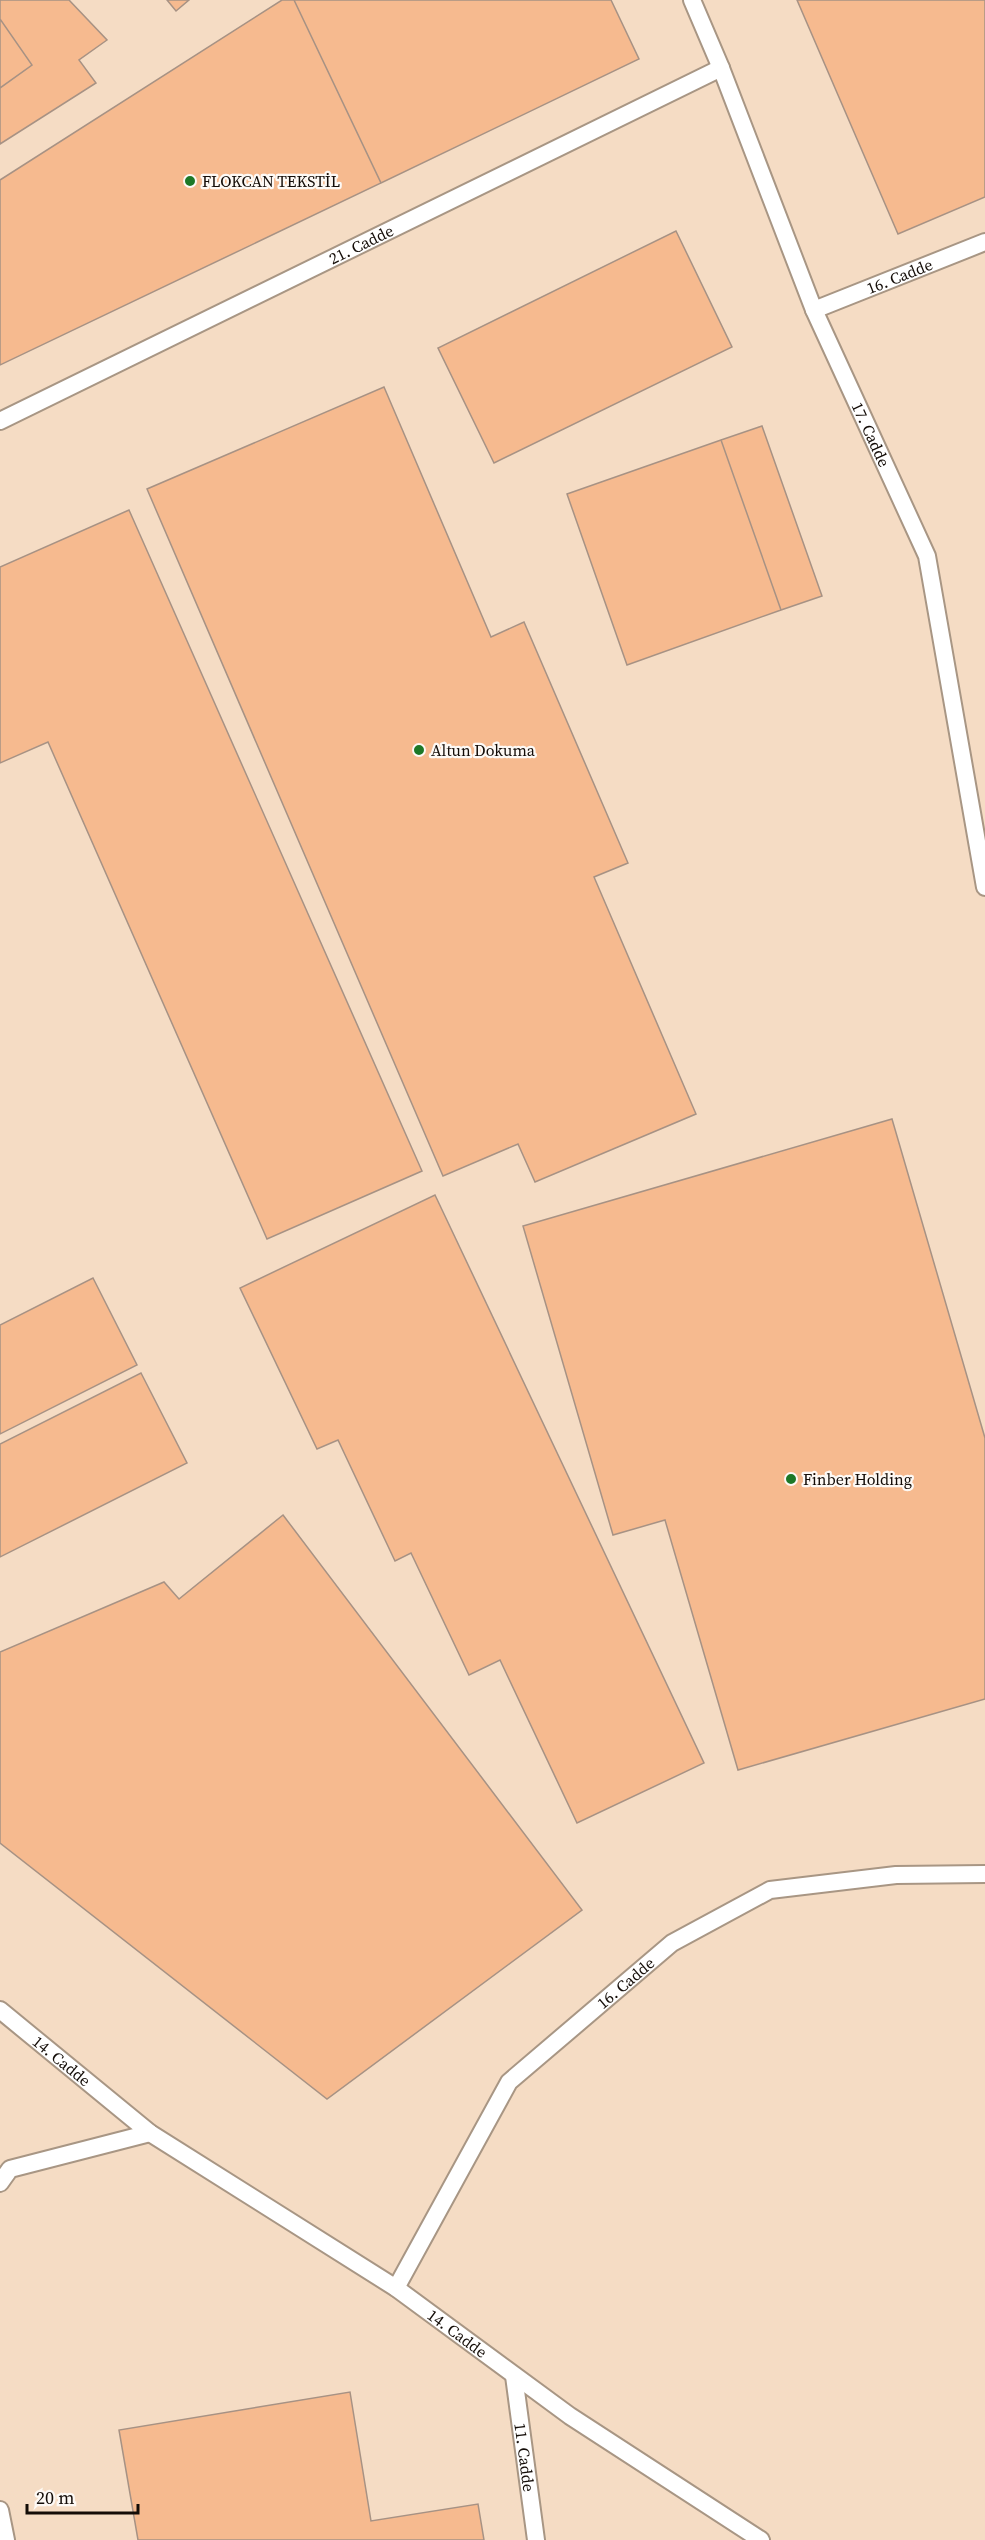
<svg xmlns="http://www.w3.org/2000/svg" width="985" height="2540" viewBox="0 0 985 2540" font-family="'Source Serif 4',serif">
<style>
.built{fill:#f5dcc4}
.building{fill:#f6ba8f;stroke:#a79284;stroke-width:1.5}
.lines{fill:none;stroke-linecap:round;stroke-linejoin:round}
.service-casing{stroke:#a89684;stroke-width:20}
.service{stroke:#fff;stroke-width:16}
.poi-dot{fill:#1d7827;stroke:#fdf9f5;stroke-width:2}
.labels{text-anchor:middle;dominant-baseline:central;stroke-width:4.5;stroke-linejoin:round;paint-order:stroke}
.poi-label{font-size:16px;fill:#130c07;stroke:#fdf9f5;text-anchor:start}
.street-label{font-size:16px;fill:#130c07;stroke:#fdf9f5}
</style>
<rect width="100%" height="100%" fill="#fce9d6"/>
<path class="built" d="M0 0H985V2540H0Z"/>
<path class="building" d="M0 0H69L107 40 79 60 96 83 0 144V88L32 65 0 19Z
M167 0H189L176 11Z
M282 0H294L381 183 0 365V180Z
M294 0H611L639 59 381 183Z
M797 0H985V197L898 234Z
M0 19 32 65 0 88Z
M676 231 732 347 494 463 438 348Z
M384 387 491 637 524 622 628 863 594 877 696 1114 535 1182 518 1144 443 1176 147 489Z
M762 426 822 596 781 610 721 440Z
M721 440 781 610 627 665 567 494Z
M129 510 422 1171 267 1239 48 742 0 763V567Z
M892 1119 985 1438V1699L738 1770 665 1520 613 1535 523 1226Z
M435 1195 704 1763 577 1823 500 1660 469 1675 411 1553 395 1561 338 1440 317 1449 240 1288Z
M93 1278 137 1365 0 1434V1325Z
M141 1373 187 1463 0 1557V1444Z
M283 1515 582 1910 327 2099 0 1843V1652L164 1582 179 1599Z
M350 2392 371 2521 478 2504 484 2540H138L119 2430Z"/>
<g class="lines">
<defs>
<g id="service">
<path id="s1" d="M692 0 721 68 814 310 927 556 985 887"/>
<path id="s2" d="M814 310 985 242"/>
<path id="s3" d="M0 421 721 68"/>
<path id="s4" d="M0 2010 150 2133 396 2288 570 2416 761 2540"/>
<path d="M0 2183 10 2169 150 2133"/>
<path id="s5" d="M396 2288 509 2082 672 1943 770 1890 896 1875 985 1874"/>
<path id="s6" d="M514 2376 536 2540"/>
<path d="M0 2510 6 2540"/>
</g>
</defs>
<use href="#service" class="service-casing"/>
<use href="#service" class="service"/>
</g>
<g class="poi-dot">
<circle cx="190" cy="181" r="6"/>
<circle cx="419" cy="750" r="6"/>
<circle cx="791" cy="1479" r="6"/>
</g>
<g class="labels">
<g class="poi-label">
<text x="202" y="181">FLOKCAN TEKSTİL</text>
<text x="431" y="750">Altun Dokuma</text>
<text x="803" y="1479">Finber Holding</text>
</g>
<g class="street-label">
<text stroke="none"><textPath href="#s3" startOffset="402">21. Cadde</textPath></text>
<text stroke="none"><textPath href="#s2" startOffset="92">16. Cadde</textPath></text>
<text stroke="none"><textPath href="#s1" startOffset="470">17. Cadde</textPath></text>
<text stroke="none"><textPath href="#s5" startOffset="388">16. Cadde</textPath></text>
<text stroke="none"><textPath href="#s4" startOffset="80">14. Cadde</textPath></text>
<text stroke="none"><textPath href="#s4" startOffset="561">14. Cadde</textPath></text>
<text stroke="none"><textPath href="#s6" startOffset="82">11. Cadde</textPath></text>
</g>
</g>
<path d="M27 2504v9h111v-9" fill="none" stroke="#130c07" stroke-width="3"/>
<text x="36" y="2504" font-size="18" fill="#130c07" stroke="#fdf9f5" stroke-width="4.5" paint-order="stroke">20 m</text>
</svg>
